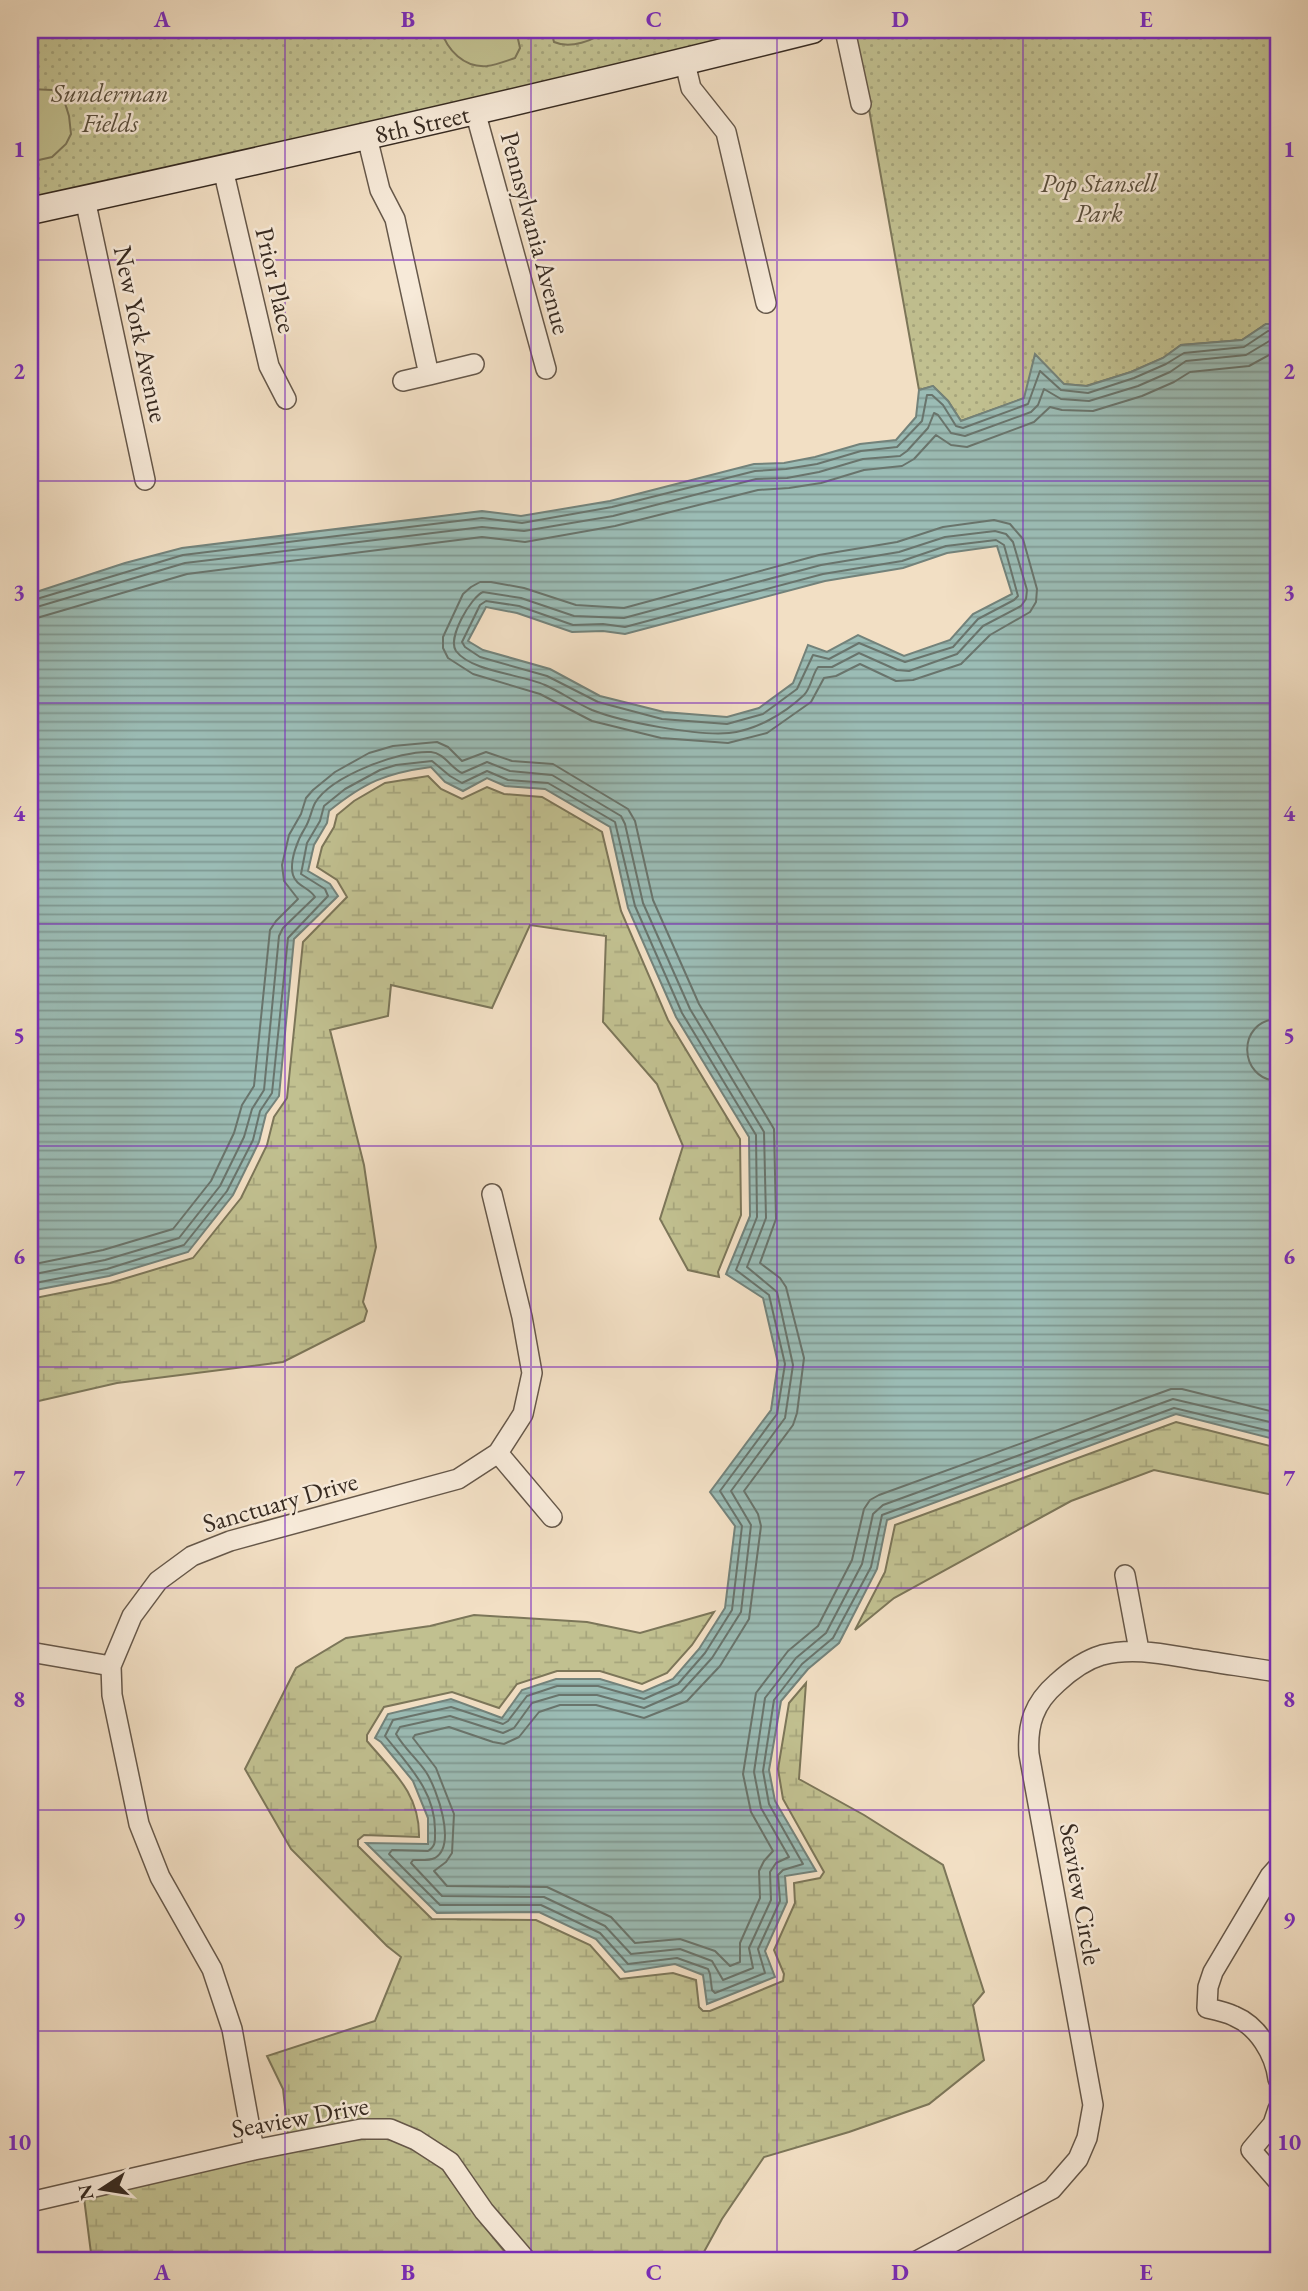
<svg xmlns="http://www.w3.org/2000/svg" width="1308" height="2291" viewBox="0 0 1308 2291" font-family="'EB Garamond',serif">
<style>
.grass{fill:url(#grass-dots);stroke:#7c7659;stroke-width:2}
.wetland{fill:url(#wetland-marsh);stroke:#7c7659;stroke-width:2}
.pitch{fill:#c1c090;stroke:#7c7659;stroke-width:2}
.water{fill:url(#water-rules);stroke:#73827a;stroke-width:2;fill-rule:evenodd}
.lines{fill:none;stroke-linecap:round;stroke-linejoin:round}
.shore{stroke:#69746c;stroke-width:2}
.street-casing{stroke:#66584a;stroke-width:22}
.secondary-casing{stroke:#372b22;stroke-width:29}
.street{stroke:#f7ead9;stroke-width:19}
.secondary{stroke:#f7ead9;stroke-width:26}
.grid{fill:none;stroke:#7b2cbf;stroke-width:2;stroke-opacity:0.55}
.labels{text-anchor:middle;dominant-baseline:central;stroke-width:5;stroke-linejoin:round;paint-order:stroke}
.park-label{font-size:26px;font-style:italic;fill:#5a503e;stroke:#f7ead9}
.street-label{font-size:26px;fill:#372b22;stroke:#f7ead9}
.neatline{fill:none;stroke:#7b2cbf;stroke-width:2.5}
.grid-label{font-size:23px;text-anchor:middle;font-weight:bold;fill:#7b2cbf}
</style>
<defs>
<pattern id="grass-dots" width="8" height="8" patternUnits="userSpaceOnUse" patternTransform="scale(1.75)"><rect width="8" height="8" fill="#c1c090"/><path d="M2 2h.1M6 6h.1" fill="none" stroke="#a6a57c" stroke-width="1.8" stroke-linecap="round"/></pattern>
<pattern id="wetland-marsh" width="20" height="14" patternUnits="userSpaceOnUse" patternTransform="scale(1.75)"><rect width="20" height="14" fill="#c1c090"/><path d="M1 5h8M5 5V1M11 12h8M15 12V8" fill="none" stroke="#a6a57c"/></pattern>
<pattern id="water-rules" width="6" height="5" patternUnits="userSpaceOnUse" patternTransform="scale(1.75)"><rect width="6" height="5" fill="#9bbcb5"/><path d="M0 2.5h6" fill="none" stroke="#7f9993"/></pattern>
</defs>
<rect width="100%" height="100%" fill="#f2dfc4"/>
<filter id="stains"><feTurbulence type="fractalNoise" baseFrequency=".00286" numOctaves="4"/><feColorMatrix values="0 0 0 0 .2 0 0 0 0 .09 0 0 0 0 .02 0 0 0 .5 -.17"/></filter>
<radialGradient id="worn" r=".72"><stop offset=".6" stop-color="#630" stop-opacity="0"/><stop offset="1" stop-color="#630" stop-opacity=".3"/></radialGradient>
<path class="grass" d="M30 30H794L30 206Z
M883 30H1278V324H1266L1242 340 1181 345 1163 358 1131 372 1086 386 1064 384 961 421 948 401 933 386 919 390 856 36Z"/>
<path class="wetland" d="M428 776 441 789 462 799 487 787 504 794 542 797 602 832 621 911 668 1020 740 1139 741 1215 718 1272 719 1277 688 1270 660 1219 683 1146 657 1084 603 1022 606 936 530 925 492 1008 391 985 388 1016 330 1030 364 1165 376 1247 363 1302 367 1311 364 1321 283 1362 117 1383 30 1403V1299L110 1283 193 1258 241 1198 267 1145 274 1117 287 1098 303 942 347 897 337 880 317 867 322 847 334 827 337 815 354 801 385 783Z
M1176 1422 1278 1448V1496L1154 1470 1071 1501 894 1598 855 1630 885 1572 895 1525Z
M714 1612 692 1645 667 1673 642 1684 600 1671H557L517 1684 499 1708 452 1692 384 1707 367 1735V1741C392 1771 420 1793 419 1837L364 1835 358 1840V1846L432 1919 536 1920 590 1945 620 1979 673 1973 696 1980 699 2007 703 2011H710L783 1981 784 1974 774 1950 795 1903 794 1883 820 1878 824 1872 783 1799 778 1769 789 1703 806 1683 799 1779 864 1815 943 1865 984 1992 973 2005 984 2060 929 2104 849 2132 764 2157 722 2219 699 2261H543L529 2251 492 2206 458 2157 422 2133 288 2134 283 2089 267 2056 375 2021 401 1957 387 1946 291 1849 245 1769 296 1668 346 1638 430 1626 474 1615 587 1622 640 1633Z
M362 2138H387L411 2148 442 2168 476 2216 512 2261H92L84 2198 256 2159Z"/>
<path class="pitch" d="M441 30H516L520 48 515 58C506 61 496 65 487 66 464 68 447 50 441 30Z
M551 30H606C594 41 570 49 554 42Z
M30 89 52 90 63 97 69 116 71 134 66 144 52 157 30 162Z"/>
<path class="water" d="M1266 324H1278V1045L1274 1046 1278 1082V1440L1176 1414 887 1520 877 1569 839 1643 808 1669 781 1701 769 1770 775 1801 816 1871 785 1876 787 1902 765 1951 775 1977 707 2004 703 1975 675 1964 625 1972 596 1939 539 1912 437 1913 366 1843 428 1844V1818L413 1781 381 1742 375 1738 388 1714 451 1699 502 1718 522 1690 556 1679H600L643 1692 673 1679 699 1649 725 1608 735 1526 710 1492 771 1410 778 1363 763 1298 726 1274 750 1216 749 1137 676 1017 628 908 610 827 545 789 505 786 487 778 463 791 445 782 431 767C386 773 365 782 329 811L327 823 314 845 308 871 330 884 338 896 294 939 279 1096 266 1114 259 1142 233 1195 188 1252 109 1276 30 1291V594L125 563 182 548 482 511 521 516 610 501 754 464 784 463 815 457 860 444 896 440 916 417 919 390 933 386 948 401 961 421 1024 398 1035 354 1064 384 1087 386 1131 372 1163 358 1181 345 1242 340ZM997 546 1012 594 973 614 950 640 904 656 858 635 827 652 808 645 793 683 759 708 727 717 664 712 600 696 550 669 483 650 468 641 486 607 517 613 572 632 603 631 625 634 825 581 903 568 947 553Z"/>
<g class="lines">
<path class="shore" d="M994 520 1010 524 1023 539 1037 589 1036 602 1030 612 990 635 961 664 913 680 896 681 860 664 836 676 824 678 811 702 767 733 728 743 661 738 592 721 540 694 473 674 448 658 443 648V637L463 594 471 587 480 582H491L524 588 576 605 624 608 819 555 897 542 943 527Z
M995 531 1006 534 1013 542 1027 590 1026 599 1021 606 983 626 957 654 909 671 897 670 859 653 832 667H818C812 675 811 688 804 695 784 714 756 730 729 733 697 736 622 722 592 710 576 703 561 692 545 685 521 674 472 672 456 651 447 638 471 597 483 592L521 598 574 616 624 618 821 565 899 552 945 537Z
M996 540 1004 545 1018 596 1014 600 978 619 953 647 905 662 859 643 829 659 813 655 797 689 763 714 727 724 662 719 598 702 547 676 480 657 465 647 462 642 480 605 486 601 519 606 573 625 603 624 625 627 823 574 902 561 946 546Z
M30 601 183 555 482 518 522 523 612 507 755 471 786 469 817 464 861 451 897 447 922 421 927 395H932L943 405 956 426 963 428 1028 404 1040 371 1061 390 1088 393 1134 378 1166 364 1184 353 1244 347 1268 331H1278
M30 609 185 563 482 527 524 531 613 516 756 479 787 478 819 472 863 459 900 456 907 451 928 428 934 413 938 415 951 433 965 436 1031 412 1038 405 1044 389 1061 399 1089 401 1138 386 1170 372 1186 361 1246 355 1271 340 1278 339
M30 620 187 574 482 537 525 542 615 526 758 490 789 488 821 483 864 470 902 466 914 459 936 435 951 445 967 447 1034 422 1050 407 1062 410 1093 411 1142 396 1174 382 1190 372 1249 366 1278 350
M1278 1019C1236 1020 1238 1080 1278 1081
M30 1265 103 1250 173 1229 211 1181 234 1133 242 1105 254 1086 270 930 276 921 298 899 284 881 282 865 289 835 301 814 306 798 313 790 335 772 369 753 393 746 437 742 448 747 462 761 486 752 512 761 553 764 628 809 635 821 653 900 699 1004 774 1129 776 1219 760 1263 780 1278 786 1287 804 1358 797 1413 793 1425 744 1491 758 1514 761 1526 749 1619 720 1666 687 1701 644 1718 596 1705H560L539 1712 519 1737 504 1744 493 1742 449 1727 415 1735 413 1738 436 1768 454 1814 452 1853 446 1862 434 1871 447 1886 547 1887 611 1917 635 1943 680 1939 715 1951 730 1966 740 1962V1943L760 1898 759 1871 764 1861 773 1851 751 1812 743 1774 756 1693 788 1651 818 1626 852 1560 864 1509 870 1500 879 1495 1171 1389H1182L1278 1413
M30 1275 105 1260 179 1238 220 1186 244 1137 252 1109 264 1090 279 936 283 928 315 897C310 888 296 886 293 875 289 861 298 839 305 828 310 820 311 811 315 803 331 776 400 750 431 752 444 753 451 768 462 773L487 762 510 771 552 775 621 816 625 824 643 903 690 1009 764 1132 766 1218 747 1267 777 1292 793 1365 785 1418 731 1491 751 1525 741 1612 712 1658 681 1692 644 1708 597 1695H559L532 1703 514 1728 503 1733 450 1716 400 1727 396 1734C404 1748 417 1759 426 1772 437 1789 457 1845 435 1858 428 1861 420 1860 413 1860L411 1863 442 1896 544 1897 605 1926 631 1954 680 1949 712 1961 723 1980 753 1968 749 1948 771 1900 770 1872 776 1863 789 1857 761 1808 754 1772 765 1698 796 1658 826 1633 862 1564 873 1514 883 1505 1173 1399 1278 1424
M30 1284 107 1269 184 1245 227 1191 253 1140 260 1111 272 1093 288 938 328 896 325 889 301 874 307 843 320 821 324 806 345 789 380 770 396 765 432 761 450 776 462 783 487 771 508 780 548 783 615 822 635 906 682 1013 756 1135 757 1217 736 1270 769 1295 785 1364 777 1414 720 1491 742 1526 732 1610 705 1653 678 1684 644 1699 598 1686H557L527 1696 508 1721 503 1724 451 1707 393 1720 385 1736C408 1765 436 1792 435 1832 435 1841 436 1846 428 1851L392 1850 389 1854 440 1905H541L600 1933 628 1964 677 1958 708 1969 710 1974 712 1990 715 1993 765 1973 758 1949 780 1901 778 1875 783 1870 803 1864 769 1804 763 1771 774 1700 802 1664 833 1638 871 1567 882 1515 1174 1408 1278 1433"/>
<defs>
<path id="street" d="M845 30 861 104
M685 63 691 88 726 132 766 303
M475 111 546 369
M367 137 380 190 395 219 429 375 403 381
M223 169 269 366 286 399
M85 199 145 480
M429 375 474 364
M498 1453 552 1517
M1125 1575 1139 1650
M30 1652 111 1666
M1278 1867 1270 1876 1213 1972 1208 1987 1207 2008C1216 2010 1226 2012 1234 2016 1258 2026 1275 2054 1278 2079
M1278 2109 1273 2124 1251 2150 1278 2181
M254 2150 232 2029 212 1969 160 1877 139 1824 112 1695 111 1666 132 1616 158 1581 192 1556 230 1541 458 1479 498 1453 523 1414 532 1373 522 1317 492 1194
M30 2202 254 2150 361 2129H390L416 2140 450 2162 484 2211 527 2261
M917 2261 1052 2189 1078 2159 1087 2138 1093 2105 1029 1754C1027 1724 1034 1703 1057 1683 1070 1671 1085 1660 1102 1655 1133 1647 1163 1654 1193 1659 1221 1663 1250 1668 1278 1672"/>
<path id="secondary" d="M30 211C291 154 552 95 812 30"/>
</defs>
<use href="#street" class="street-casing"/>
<use href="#secondary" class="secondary-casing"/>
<use href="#street" class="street"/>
<use href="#secondary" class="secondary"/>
</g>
<path class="grid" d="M285 30V2261M531 30V2261M777 30V2261M1023 30V2261M30 260H1278M30 481H1278M30 703H1278M30 924H1278M30 1146H1278M30 1367H1278M30 1588H1278M30 1810H1278M30 2031H1278"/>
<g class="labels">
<g class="park-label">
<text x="110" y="93">Sunderman<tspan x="110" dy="30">Fields</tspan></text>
<text x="1099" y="183">Pop Stansell<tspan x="1099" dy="30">Park</tspan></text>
</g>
<g class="street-label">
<text transform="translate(422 124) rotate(-13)">8th Street</text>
<text transform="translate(536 233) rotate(75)">Pennsylvania Avenue</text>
<text transform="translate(276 280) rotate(77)">Prior Place</text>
<text transform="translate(141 334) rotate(78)">New York Avenue</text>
<text transform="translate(280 1502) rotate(-16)">Sanctuary Drive</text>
<text transform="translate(1081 1894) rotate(80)">Seaview Circle</text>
<text transform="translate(300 2117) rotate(-10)">Seaview Drive</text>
</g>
</g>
<rect width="1308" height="2291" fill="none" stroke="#f2dfc4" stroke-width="77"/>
<g transform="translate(102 2189) rotate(258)" stroke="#f7ead9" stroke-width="5" paint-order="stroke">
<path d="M0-5L12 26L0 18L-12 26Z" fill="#372b22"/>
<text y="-10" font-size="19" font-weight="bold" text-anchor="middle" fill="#372b22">N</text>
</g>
<rect x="38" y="38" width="1232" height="2214" class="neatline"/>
<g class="grid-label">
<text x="162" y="27">A</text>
<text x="408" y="27">B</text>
<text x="654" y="27">C</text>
<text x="900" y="27">D</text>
<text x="1146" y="27">E</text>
<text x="19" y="157">1</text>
<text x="1289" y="157">1</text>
<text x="19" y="379">2</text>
<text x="1289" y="379">2</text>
<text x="19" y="600">3</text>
<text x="1289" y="600">3</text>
<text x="19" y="821">4</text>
<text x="1289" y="821">4</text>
<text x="19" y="1043">5</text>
<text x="1289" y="1043">5</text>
<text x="19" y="1264">6</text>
<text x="1289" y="1264">6</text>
<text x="19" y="1486">7</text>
<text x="1289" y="1486">7</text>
<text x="19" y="1707">8</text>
<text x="1289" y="1707">8</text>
<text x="19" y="1928">9</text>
<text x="1289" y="1928">9</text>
<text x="19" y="2150">10</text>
<text x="1289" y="2150">10</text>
<text x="162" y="2280">A</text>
<text x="408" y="2280">B</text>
<text x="654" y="2280">C</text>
<text x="900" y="2280">D</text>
<text x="1146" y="2280">E</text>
</g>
<rect width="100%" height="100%" filter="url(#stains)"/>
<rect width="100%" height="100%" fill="url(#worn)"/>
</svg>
